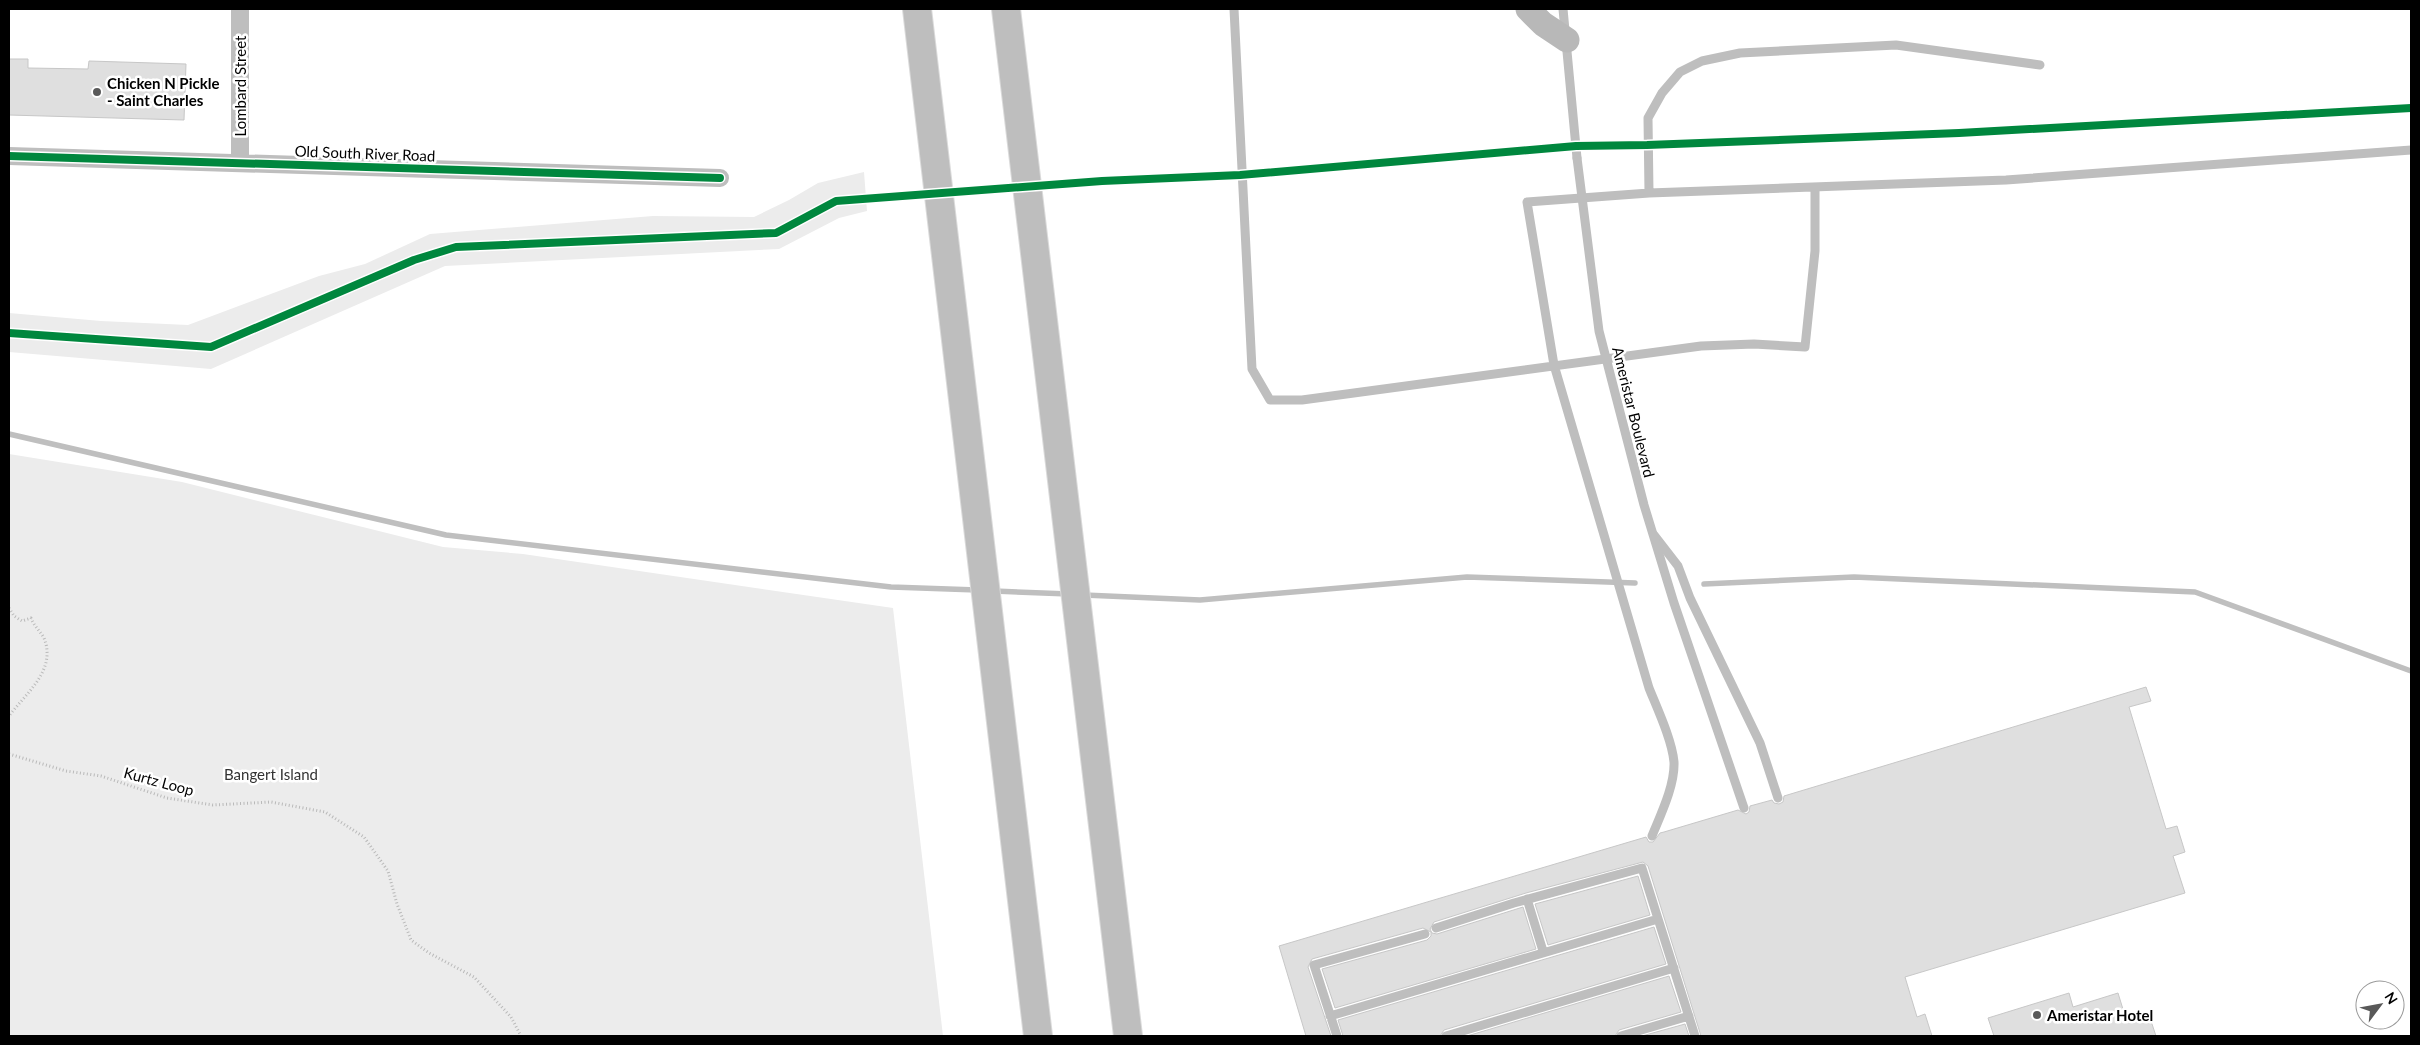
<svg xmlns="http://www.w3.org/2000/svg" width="2420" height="1045" viewBox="0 0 2420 1045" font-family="Lato,sans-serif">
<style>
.green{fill:#ececec}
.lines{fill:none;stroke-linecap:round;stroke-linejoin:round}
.stream{stroke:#bfbfbf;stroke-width:5.5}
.building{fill:#dfdfdf;stroke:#c7c7c7}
.highway-casing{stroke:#dbdbdb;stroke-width:30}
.path{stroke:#b9b9b9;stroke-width:3;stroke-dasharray:1 2.5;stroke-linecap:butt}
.lane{stroke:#bebebe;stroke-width:9}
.street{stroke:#bebebe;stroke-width:18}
.secondary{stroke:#b8b8b8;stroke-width:25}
.highway{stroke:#bebebe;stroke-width:28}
.lane-bridge{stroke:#bebebe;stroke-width:9}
.cycleway-casing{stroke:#fff;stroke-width:11}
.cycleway{stroke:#00873e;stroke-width:8}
.poi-dot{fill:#595959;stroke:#fff;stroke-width:2}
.labels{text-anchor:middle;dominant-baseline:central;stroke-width:5;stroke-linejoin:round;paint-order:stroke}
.poi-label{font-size:15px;font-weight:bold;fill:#000;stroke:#fff;text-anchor:start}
.street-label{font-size:15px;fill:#000;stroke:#fff}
.park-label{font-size:15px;fill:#333;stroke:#fff}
</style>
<rect width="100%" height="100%" fill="#fff"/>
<path class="green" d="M864 172 867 211 839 218 779 249 445 266 211 369 9 352V313L101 321 188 325 319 276 365 264 430 234 653 216 754 217 789 200 818 183Z
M9 454 182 482 443 547 523 554 893 608 943 1036H9Z"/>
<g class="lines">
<path class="stream" d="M9 434 446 535 891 587 977 590
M1704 584 1854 577 2195 592 2411 671
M994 591 1069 594
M1084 595 1200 600 1467 577 1635 583"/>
</g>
<path class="building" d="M9 59H28V68L88 69 89 61 186 64 184 120 9 115Z
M2146 687 2151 701 2129 707 2166 829 2177 826 2185 852 2173 856 2185 893 1905 977 1917 1017 1925 1014 1932 1036H1701L1648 866 1643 862 1526 893 1434 922 1430 929 1432 933 1437 934 1523 907 1536 949 1335 1008 1322 969 1427 940 1431 936V932L1423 928 1312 959 1308 967 1331 1036H1306L1279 946 1646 837 1649 842H1653L1660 833 1664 832 1738 810 1746 814 1749 812 1750 806 1772 800 1774 803 1779 804 1783 802 1784 796Z
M1638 876 1650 915 1548 945 1535 904Z
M1654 927 1666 964 1444 1030 1440 1036H1343L1338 1020Z
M1669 976 1681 1012 1619 1030 1615 1036H1467Z
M2069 993 2073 1007 2118 993 2126 1019 2148 1012 2156 1036H1994L1988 1018Z
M1685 1024 1689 1036H1642Z"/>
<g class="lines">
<defs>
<path id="highway" d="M917 9 1038 1036
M1006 9 1128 1036"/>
</defs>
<use href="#highway" class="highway-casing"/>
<path class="path" d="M9 608 14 616 22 621 31 618C34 626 40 631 44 638 57 670 26 693 9 716
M9 754 66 771 101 776 167 798 213 805 271 802 325 812 364 837 388 871 397 904 411 940 429 953 474 977 511 1017 521 1036"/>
<path class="lane" d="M1234 9 1252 369 1270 400H1302L1701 346 1754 344 1805 347 1815 251V189
M1563 9 1577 158
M1649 193 1648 118 1662 93 1680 72 1702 61 1740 53 1896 45 2040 65
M1654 535 1678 566 1690 598 1760 743 1778 798
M1652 836C1661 814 1675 785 1674 762 1672 740 1657 708 1649 688L1554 365 1527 202 1649 193 2006 180 2411 150
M1527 899 1543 951
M1436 928 1514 903 1642 868 1695 1036
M1330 1016 1658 919
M1337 1036 1314 965 1425 934
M1446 1036 1674 968
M1621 1036 1689 1016"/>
<path class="street" d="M9 156 720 178
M240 162V9"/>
<path class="secondary" d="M1528 9 1543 24 1567 40"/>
<use href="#highway" class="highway"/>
<path class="lane-bridge" d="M1577 158 1599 331 1644 505 1674 603 1744 808"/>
<defs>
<path id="cycleway" d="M9 156 720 178
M9 333 211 347 414 260 456 247 776 233 836 201 1102 181 1240 175 1576 146 1647 145 1959 133 2411 108"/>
</defs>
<use href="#cycleway" class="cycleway-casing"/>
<use href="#cycleway" class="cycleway"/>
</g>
<g class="poi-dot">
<circle cx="97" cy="92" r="5"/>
<circle cx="2037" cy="1015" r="5"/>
</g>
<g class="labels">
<g class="poi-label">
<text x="107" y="83">Chicken N Pickle<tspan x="107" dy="17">- Saint Charles</tspan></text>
<text x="2047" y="1015">Ameristar Hotel</text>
</g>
<g class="street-label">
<text transform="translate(240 86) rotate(-90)">Lombard Street</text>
<text transform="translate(365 153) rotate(2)">Old South River Road</text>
<text transform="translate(1634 412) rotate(76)">Ameristar Boulevard</text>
<text transform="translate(159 781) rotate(15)">Kurtz Loop</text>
</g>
<g class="park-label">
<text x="271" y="774">Bangert Island</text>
</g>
</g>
<rect width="2420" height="1045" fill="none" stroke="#000000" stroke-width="20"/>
<g transform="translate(2380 1005) rotate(58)"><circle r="24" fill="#ffffff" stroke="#999999"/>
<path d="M0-4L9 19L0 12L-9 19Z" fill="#595959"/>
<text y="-8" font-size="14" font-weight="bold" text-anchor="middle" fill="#000000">N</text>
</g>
</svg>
